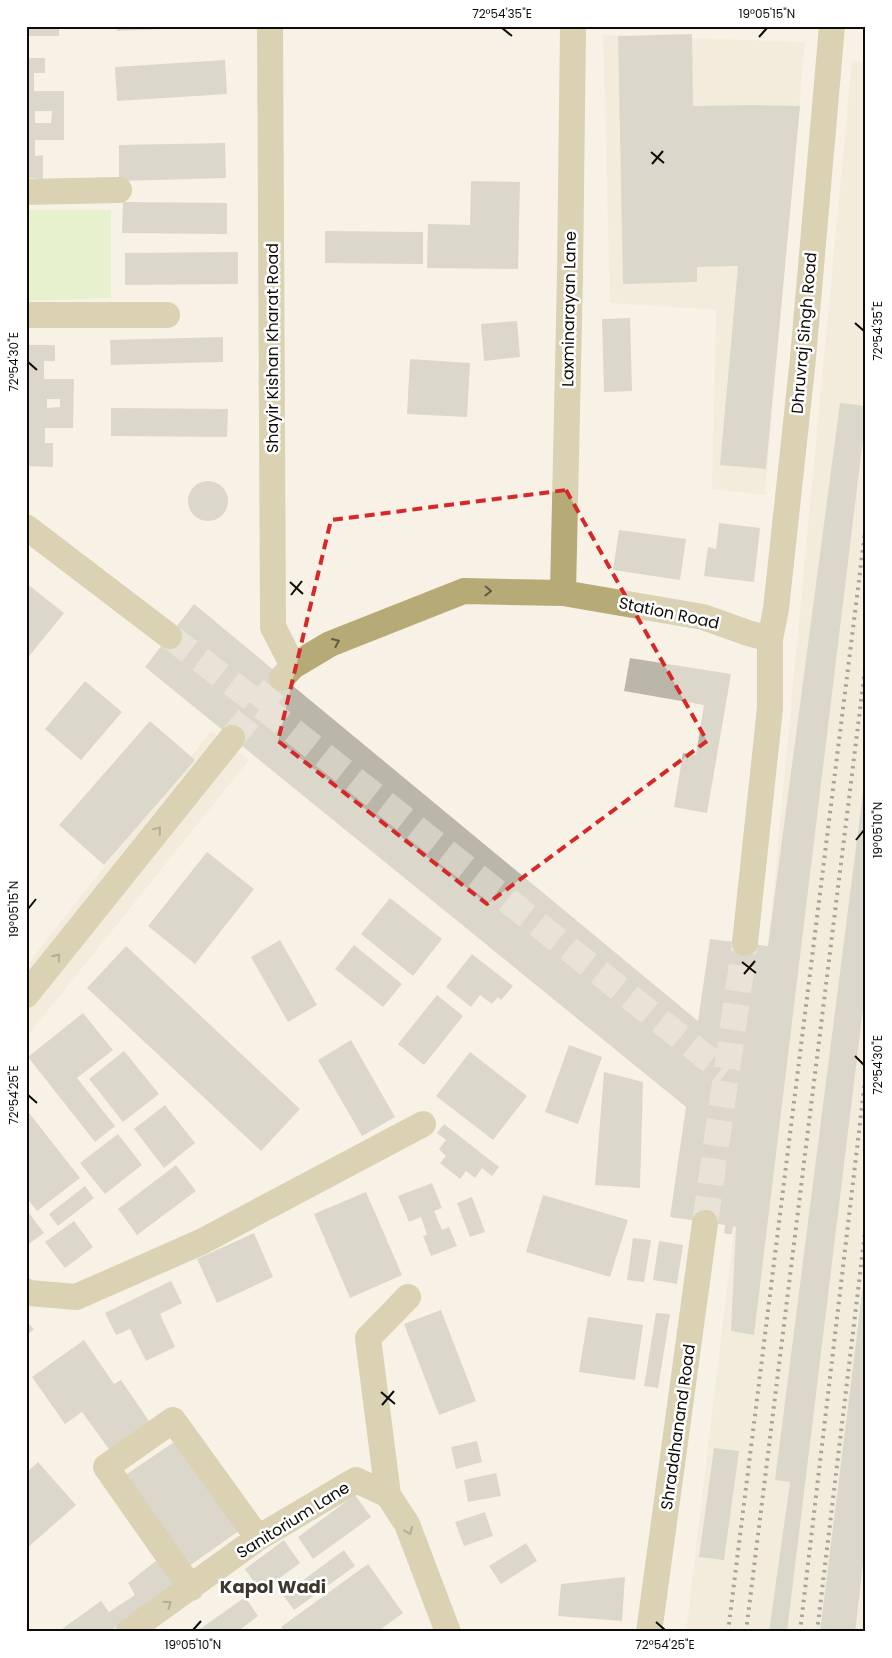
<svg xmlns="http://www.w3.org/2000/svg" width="892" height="1658" viewBox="0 0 892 1658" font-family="Poppins,sans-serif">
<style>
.built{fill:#ede5d1}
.green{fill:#d4f0b2}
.building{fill:#bbb6aa;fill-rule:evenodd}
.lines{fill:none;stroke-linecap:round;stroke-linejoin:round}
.minor-tunnel{stroke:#d4d0c4;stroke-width:26;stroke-dasharray:26 13;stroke-linecap:butt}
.minor{stroke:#b6aa77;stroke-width:26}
.rail{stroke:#48463f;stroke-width:4;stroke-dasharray:2.5 5;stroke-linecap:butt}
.oneway{stroke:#625b40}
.marked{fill:none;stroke:#d62828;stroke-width:4;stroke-dasharray:10 6;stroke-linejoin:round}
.ticks{fill:none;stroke:#0e0c08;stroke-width:2}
.labels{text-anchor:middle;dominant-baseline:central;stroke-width:5;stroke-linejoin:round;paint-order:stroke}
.street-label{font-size:16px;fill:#0e0c08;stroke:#fff}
.neighbourhood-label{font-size:18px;font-weight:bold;fill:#3c382e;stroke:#fff}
.neatline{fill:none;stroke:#0e0c08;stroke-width:2}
.ticks-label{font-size:12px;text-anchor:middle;fill:#0e0c08}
</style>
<rect width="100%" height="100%" fill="#f7f2e5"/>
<path class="built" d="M603 35 805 42 765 495 712 489 716 310 610 303Z
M852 60 866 62V1632H686L771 917Z
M211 731 249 760 26 1038V966Z"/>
<path class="green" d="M26 210H111V298L26 301Z"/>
<path class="building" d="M26 26H59V36H26Z
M117 26H186V28L117 31Z
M692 34 693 106 753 105 800 106 766 469 720 465 738 266 697 267V282L623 284 618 36Z
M26 58H45V73H34V91H64V140H35V156L43 155V179L26 178ZM35 111H52L51 123H35Z
M225 60 227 94 117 101 115 67Z
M225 143 226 178 119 181V145Z
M471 181 520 182 518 269 427 268 428 224 470 225Z
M123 202 227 203V234L122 233Z
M325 231 423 232V264L325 263Z
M238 252V284L125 285V253Z
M630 318 632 391 604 392 602 319Z
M517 321 520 357 484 361 481 324Z
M223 337V362L111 365 110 340Z
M26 345H55V361H44V379H74L73 428H45V443H53V467L26 466ZM47 399H60V407L47 408Z
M410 359 470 363 467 417 407 414Z
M840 403 866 406V414L754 1335 731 1331 736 1227 733 1226 732 1234H728L724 1233 725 1225 670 1217 686 1107 145 667 194 604 698 1021 710 939 768 946Z
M111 408 228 409 227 437 111 436Z
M188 501a20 20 0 1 1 40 0a20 20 0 1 1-40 0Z
M719 523 760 528 754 582 704 576 708 547 716 549Z
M619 530 686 539 680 580 613 570Z
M26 583 64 613 26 660Z
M630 658 731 674 707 813 674 807 683 753 696 755 704 705 624 691Z
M85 681 122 712 81 760 45 729Z
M150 721 195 760 104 865 59 825Z
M865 777 866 984 787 1632H769L790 1482 775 1480Z
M207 852 254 889 195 964 148 926Z
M390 898 442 939 413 976 361 934Z
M280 940 317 1005 288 1022 251 957Z
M354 945 402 984 383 1007 335 969Z
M126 946 300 1109 261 1151 87 988Z
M472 954 513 986 501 1000 498 997 492 1004 480 995 471 1007 446 987Z
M437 995 463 1016 424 1065 398 1044Z
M83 1013 113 1050 77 1078 115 1126 95 1142 28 1057Z
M351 1040 395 1117 362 1136 318 1060Z
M569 1045 602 1057 578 1124 545 1112Z
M124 1051 159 1094 123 1122 89 1079Z
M470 1052 527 1096 493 1140 436 1096Z
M604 1072 643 1082 640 1188 595 1185Z
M165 1105 195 1143 164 1168 134 1129Z
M26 1109 80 1178 37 1211 26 1197Z
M444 1124 499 1167 492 1176 482 1168 475 1178 466 1171 460 1179 440 1163 446 1156 439 1149 446 1140 437 1133Z
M118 1134 142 1165 105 1194 80 1163Z
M176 1165 196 1191 137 1235 118 1209Z
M432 1183 442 1208 434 1211 442 1230 449 1227 457 1246 431 1256 423 1236 427 1235 421 1217 409 1222 398 1196Z
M85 1186 94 1198 58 1226 49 1214Z
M366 1192 402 1275 350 1298 314 1214Z
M543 1195 628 1220 610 1277 526 1252Z
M472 1197 485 1232 470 1237 457 1203Z
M26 1209 44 1233 26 1246Z
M74 1221 93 1247 65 1268 45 1242Z
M254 1233 273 1277 217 1303 197 1259Z
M633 1238 651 1240 644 1282 627 1280Z
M659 1241 683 1245 677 1284 653 1280Z
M865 1270 866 1538 855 1632H820Z
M171 1281 182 1303 160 1314 175 1347 146 1361 130 1329 116 1335 105 1313Z
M441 1310 476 1401 439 1415 404 1324Z
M656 1313 670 1314 658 1388 644 1386Z
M588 1317 643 1325 635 1380 579 1372Z
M26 1321 34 1329 26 1336Z
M84 1340 114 1384 121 1380 151 1424 111 1452 82 1412 65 1424 32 1377Z
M180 1438 243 1528 185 1569 121 1478Z
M477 1441 482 1462 456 1469 451 1447Z
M714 1448 739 1451 724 1560 699 1557Z
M38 1462 76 1505 26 1549V1473Z
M496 1473 501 1496 468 1502 464 1480Z
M355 1495 371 1517 313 1559 298 1537Z
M485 1512 493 1536 464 1546 455 1522Z
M284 1540 300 1563 261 1592 245 1569Z
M526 1543 537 1561 501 1584 489 1566Z
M344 1550 355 1566 294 1610 283 1595Z
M157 1560 175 1585 128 1619 127 1616 110 1632H64L62 1629 101 1601 109 1612 135 1595 128 1583Z
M368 1564 403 1613 377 1632H285L281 1627Z
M625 1577 622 1621 558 1616 561 1584Z
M245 1597 258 1616 237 1632H196Z"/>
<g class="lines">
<path class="minor-tunnel" d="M169 636 259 704 726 1073
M232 738 282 678
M705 1223 745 943"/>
<path class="minor" d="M270 26 273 627 293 666
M26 192 119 190
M26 315H167
M26 527 169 636
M563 593 570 275 573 26
M282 678 293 666 330 644 464 591 563 593 703 617 748 633 770 639
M745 943 770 708V639L776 609 803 358 832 26
M26 995 232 738
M26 1291 29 1293 76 1297 201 1242 423 1124
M388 1495 368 1338 408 1297
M191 1588 106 1467 173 1420 258 1538
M128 1632 258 1538 356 1480 388 1495 407 1524 448 1632
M649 1632 705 1223"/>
<path class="rail" d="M728 1632 866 524
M746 1632 866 661
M800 1632 866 1072
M817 1632 866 1224
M865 1632 866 1626"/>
</g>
<defs><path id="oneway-chevron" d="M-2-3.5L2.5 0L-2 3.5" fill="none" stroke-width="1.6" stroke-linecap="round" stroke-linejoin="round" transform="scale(1.25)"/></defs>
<g class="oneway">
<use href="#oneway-chevron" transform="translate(488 591) rotate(1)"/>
<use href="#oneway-chevron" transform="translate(336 642) rotate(-23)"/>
<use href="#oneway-chevron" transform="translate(158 830) rotate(-51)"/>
<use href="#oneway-chevron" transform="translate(57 957) rotate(-51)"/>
<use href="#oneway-chevron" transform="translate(409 1531) rotate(68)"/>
<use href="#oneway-chevron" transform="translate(168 1604) rotate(-35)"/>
</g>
<path d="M0 0H892V1658H0ZM566 490 707 741 487 904 278 741 331 520Z" fill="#f7f2e5" fill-opacity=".55" fill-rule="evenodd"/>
<path class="marked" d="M566 490 707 741 487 904 278 741 331 520Z"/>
<path class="ticks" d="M502 28 512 36M759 37 767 28M651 152 664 163M652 164 663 151M855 323 864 331M28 362 37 370M290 582 303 594M291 595 302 581M856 840 864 830M28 909 36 899M742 962 756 973M744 974 755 961M855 1056 864 1065M28 1095 37 1103M381 1392 395 1404M382 1405 394 1391M656 1622 665 1630M193 1630 201 1621"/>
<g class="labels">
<g class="street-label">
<text transform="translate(569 309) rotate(-89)">Laxminarayan Lane</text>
<text transform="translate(804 333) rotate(-85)">Dhruvraj Singh Road</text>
<text transform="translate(272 348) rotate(-90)">Shayir Kishan Kharat Road</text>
<text transform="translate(669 613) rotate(12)">Station Road</text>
<text transform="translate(678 1427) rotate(-82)">Shraddhanand Road</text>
<text transform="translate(293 1520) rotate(-32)">Sanitorium Lane</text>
</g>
<g class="neighbourhood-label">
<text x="273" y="1586">Kapol Wadi</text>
</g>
</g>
<rect width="892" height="1658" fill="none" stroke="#ffffff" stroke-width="55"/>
<rect x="28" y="28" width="836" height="1602" class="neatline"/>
<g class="ticks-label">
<text x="502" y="18">72°54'35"E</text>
<text x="767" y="18">19°05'15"N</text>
<text transform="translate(878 331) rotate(-90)" y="4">72°54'35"E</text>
<text transform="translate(14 362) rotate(-90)" y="4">72°54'30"E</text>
<text transform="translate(878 830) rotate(-90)" y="4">19°05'10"N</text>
<text transform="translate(14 909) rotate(-90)" y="4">19°05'15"N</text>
<text transform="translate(878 1065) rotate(-90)" y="4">72°54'30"E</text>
<text transform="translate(14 1095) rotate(-90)" y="4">72°54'25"E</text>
<text x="193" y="1649">19°05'10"N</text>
<text x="665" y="1649">72°54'25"E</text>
</g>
</svg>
